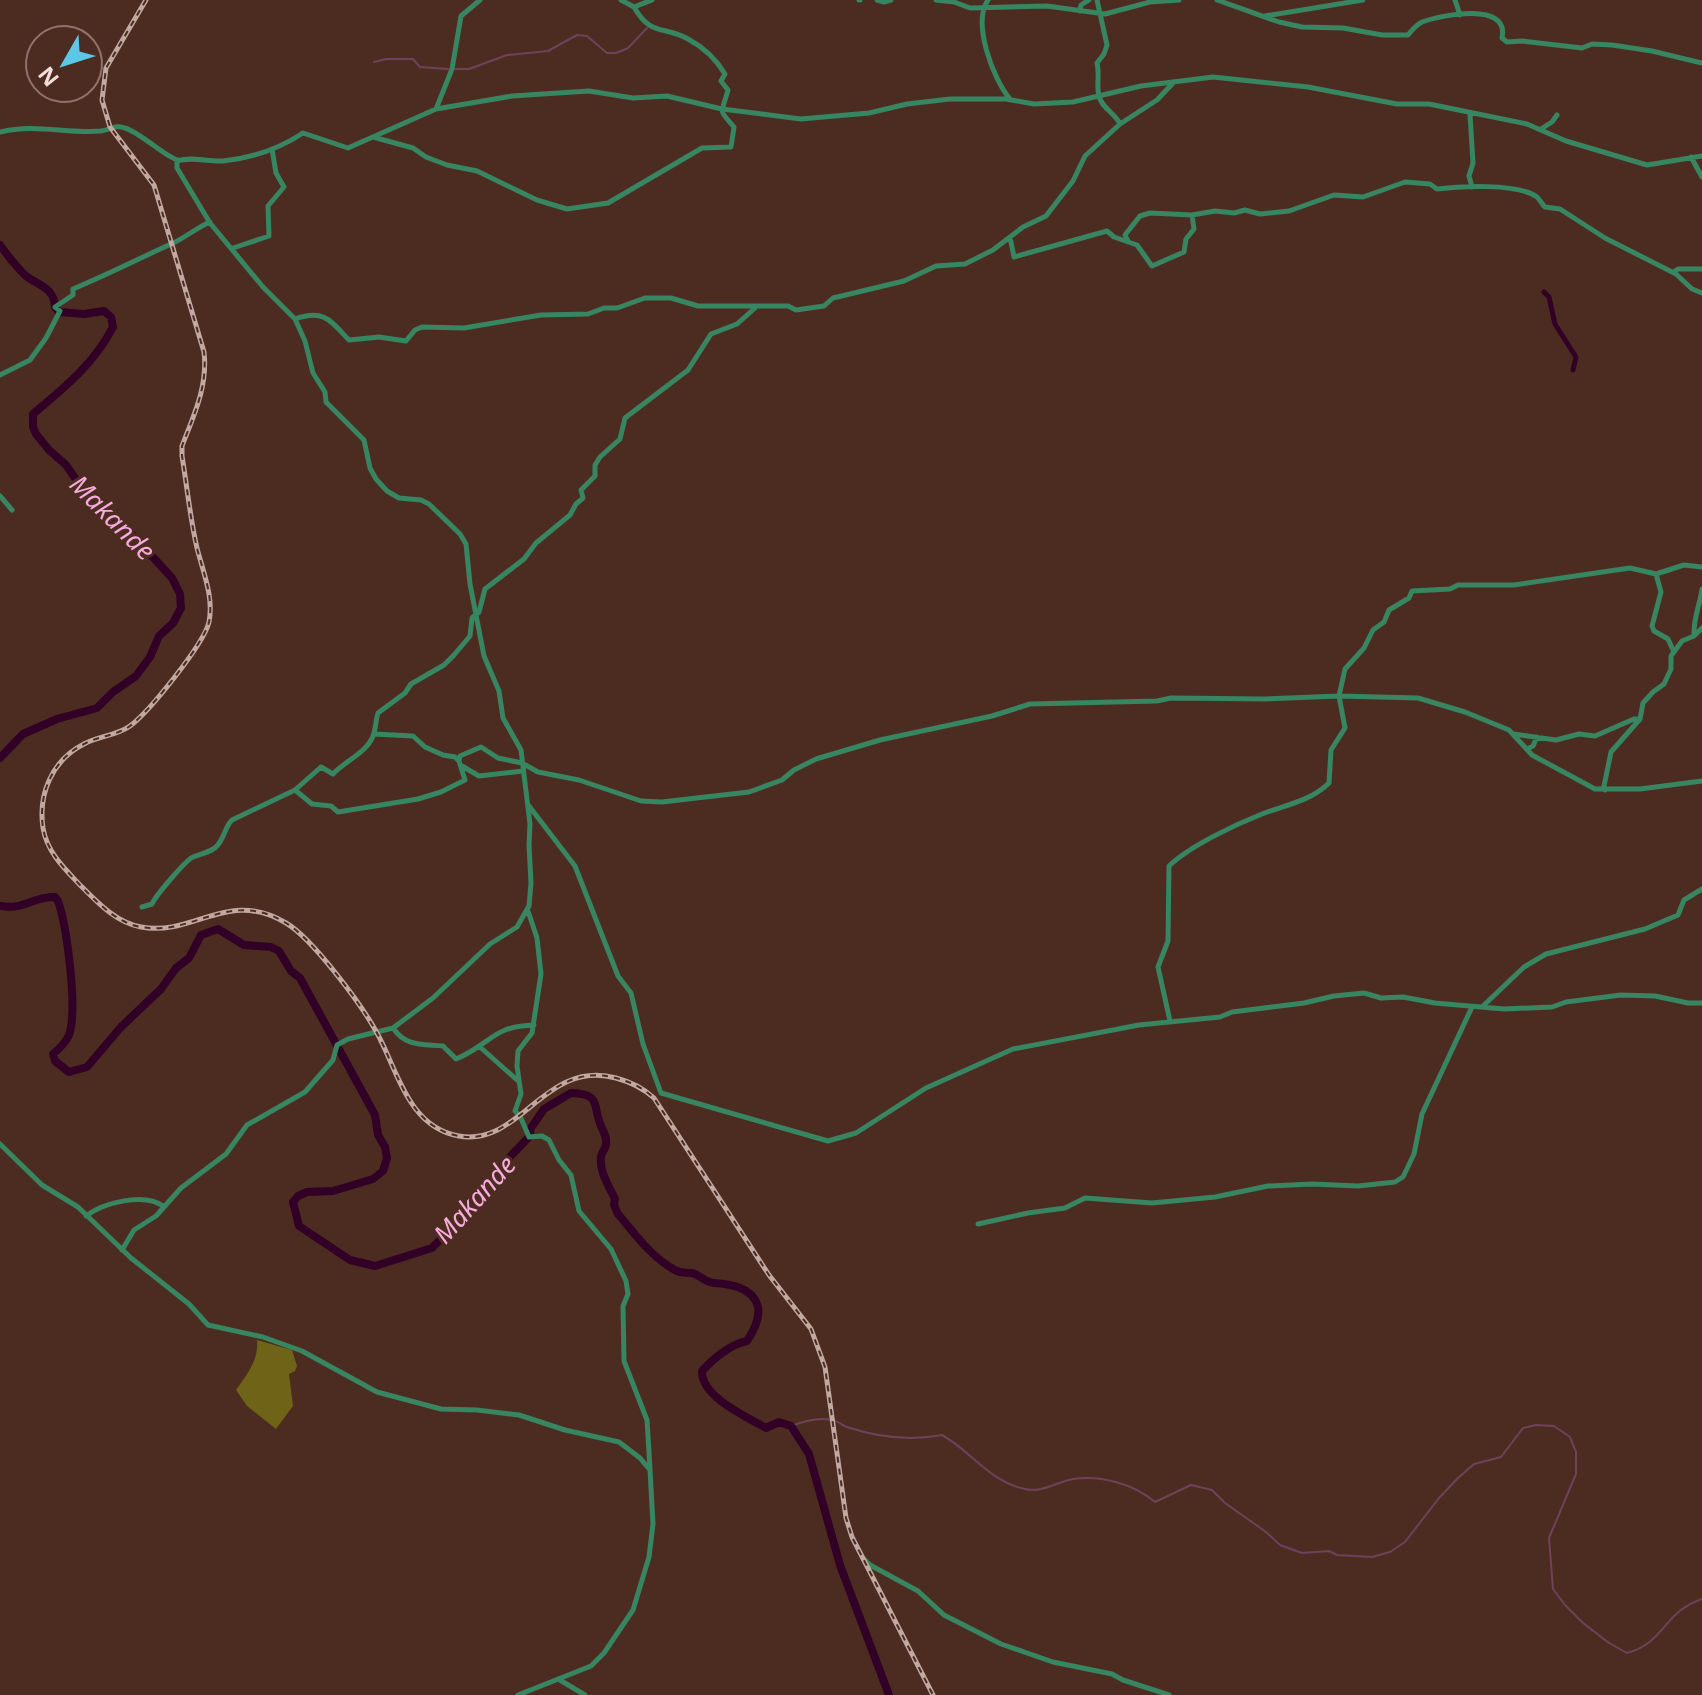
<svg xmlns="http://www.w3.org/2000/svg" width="1702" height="1695" viewBox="0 0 1702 1695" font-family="'Noto Sans',sans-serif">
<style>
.forest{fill:#6e6317}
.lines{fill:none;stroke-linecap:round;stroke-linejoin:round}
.stream{stroke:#6c435b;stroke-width:2}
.canal{stroke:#320026;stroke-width:5}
.river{stroke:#320026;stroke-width:8}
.street{stroke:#378561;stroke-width:5}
.rail-casing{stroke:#c1a8a0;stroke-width:5}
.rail{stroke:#4c2c21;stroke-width:2;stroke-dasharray:6;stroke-linecap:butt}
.labels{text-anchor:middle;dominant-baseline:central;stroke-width:6;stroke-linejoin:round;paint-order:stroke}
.water-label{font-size:26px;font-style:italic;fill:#f8abdd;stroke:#4c2c21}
</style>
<rect width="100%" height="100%" fill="#4c2c21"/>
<path class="forest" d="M257 1340 292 1350 297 1366 295 1371 289 1374 293 1406 276 1429 247 1406 236 1390C247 1374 259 1360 257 1340Z"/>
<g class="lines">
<path class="stream" d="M374 62 386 59H413L420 67 448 69
M455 69H469L507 55 548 51 577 35 587 36 607 53H616L628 48 647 28
M791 1426C804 1421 822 1416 835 1421 840 1422 843 1426 847 1427 877 1437 911 1441 942 1435 971 1451 990 1482 1025 1489 1042 1493 1057 1482 1073 1479 1101 1475 1134 1484 1155 1502L1191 1485 1212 1490 1225 1503 1266 1532 1280 1545 1302 1553 1329 1551 1337 1555 1372 1557 1390 1552 1405 1542 1439 1498 1458 1478 1474 1464 1501 1457 1523 1428 1536 1425 1554 1426 1570 1437 1576 1452V1474L1549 1538 1553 1589 1565 1605 1583 1623 1609 1643 1627 1653C1665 1643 1663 1612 1702 1599"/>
<path class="canal" d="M1544 292 1549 297 1555 324 1576 357 1573 370"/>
<path class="river" d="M0 245C8 256 16 267 26 276 39 286 54 287 55 307L59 312 84 314 104 311 111 317 113 327C94 364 64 388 33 414V427L36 434 49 450 66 465 91 501 104 515 129 531 172 578 180 594 181 608 173 623 159 636 150 657 136 676 113 692 97 708 57 719 23 734 0 758
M0 906C26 910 30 897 55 897L58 901C67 927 78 1010 69 1035 66 1042 59 1049 53 1054L55 1061 69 1072 87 1067 121 1027 161 989 176 968 189 958 201 935 218 929 244 945 271 947 279 951 291 971 300 978 375 1115 378 1135 385 1147 387 1158 383 1171 373 1179 333 1191 307 1192 298 1196 293 1202 299 1226 350 1260 375 1266 432 1248 476 1203 504 1163 529 1137 531 1128 544 1109 571 1093C602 1094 592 1105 601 1126 604 1133 607 1136 606 1145 605 1149 602 1152 601 1156 599 1172 609 1186 615 1199L614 1205 618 1214C635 1234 651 1257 675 1270 682 1274 685 1272 692 1273 700 1275 706 1283 714 1283 753 1285 772 1304 747 1341 729 1345 714 1358 702 1371 701 1397 747 1417 766 1428L779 1422 791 1426 809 1454 840 1565 889 1695"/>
<path class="street" d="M621 0 634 7 652 0
M859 0H860
M877 0 884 2 891 0
M936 0 954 2 970 8 1047 6 1105 14 1150 2 1179 0
M988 0C972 23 993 79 1010 99
M1097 0 1107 45 1104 54 1097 63C1100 74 1096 85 1099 96 1101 107 1115 113 1120 124
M1217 0 1279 22 1302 27 1343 28 1382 35H1408C1412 30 1416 25 1422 22 1441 15 1510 1 1502 38L1507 42 1522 41 1582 48 1592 44 1612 45 1652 51 1702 63
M1455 0 1460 15
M1080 11 1081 5 1089 0
M1265 16 1363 0
M436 109 452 69 461 16 480 0
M1470 114 1473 163 1469 176 1472 187
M1541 129 1552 122 1557 115
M0 132C35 123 66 134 101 131 110 130 115 124 125 128 141 133 168 159 178 160
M373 137 413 148 426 157 447 165 477 171 537 200 567 209 608 203 702 148 731 147 734 127C718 108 721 116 728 90L721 81 725 74C716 59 703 47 688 39 663 25 651 37 634 7
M1691 157 1702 177
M1010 237 1014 257 1107 231 1114 237 1137 245 1152 266 1184 252 1186 239 1194 229 1192 215
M1128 241 1125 235 1140 216 1150 213 1192 215 1215 211 1234 213 1245 210 1260 214 1289 211 1334 195 1363 197 1405 182 1430 184 1437 189C1459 186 1518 183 1537 197 1540 200 1542 204 1545 207L1560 209 1605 238 1676 274 1692 289 1702 293
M233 248 269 236 268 206 284 187 276 173 272 149
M1674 272 1678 269H1702
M295 319C324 309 330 320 349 340L379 337 406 341 415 330 422 327 464 328 541 315 588 314 604 308H617L645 298H671L698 306H788L796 310 824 306 833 298 904 281 936 266 965 264 993 250 1023 227 1046 216 1073 181 1085 156 1120 124 1157 100 1174 82
M0 375 30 360 46 338 60 311 55 307 73 295V289C107 275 138 259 171 244 185 238 196 228 210 222
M0 496 12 510
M1656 574 1661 592 1652 626 1654 631 1668 639 1674 652
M1694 635C1693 620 1700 604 1702 589
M374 734 413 736 425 747 443 755 455 757 459 761
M1513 734 1556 740 1579 734 1595 736 1634 719H1639
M1527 749 1533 746 1537 737
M462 766 479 776 523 771
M295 790 312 804 331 806 338 812 418 799 441 792 465 780 459 761 460 756 481 747 498 758 522 763 538 772 579 780 641 801 662 802 749 792 782 780 794 770 816 759 880 740 992 716 1030 704 1157 701 1171 698 1263 699 1339 696 1418 698 1465 712 1509 730 1532 755 1595 789H1640L1702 781
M1605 790 1604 786 1611 752 1640 719 1643 703 1653 692 1664 684 1671 669V656L1682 641 1694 636 1702 628
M529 806 575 866 618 976 631 993 643 1044 661 1093 828 1141 856 1133 926 1088 1013 1049 1139 1025 1220 1017 1232 1012 1304 1003 1334 996 1364 993 1381 998 1403 997 1435 1003 1504 1009 1552 1007 1566 1002 1621 995 1655 996 1688 1003H1702
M142 907 152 904C156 895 186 860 193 857 202 853 209 853 216 847 225 838 224 828 232 820L295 790 321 767 333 774C346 760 369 752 374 733 376 726 376 719 378 713L405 693 411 684 444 665 454 655 470 636 472 618 479 612 485 589 524 559 536 543 570 515 576 504 583 498 581 490 595 476V465L600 457 620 439 625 418 688 370 711 334 737 324 755 308
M528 911 537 938 541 974 532 1033 518 1051 517 1066 521 1094 515 1111 520 1116 529 1137 542 1136 549 1140 559 1160 571 1175 579 1211 611 1249 626 1281 628 1294 623 1306 624 1361 647 1420 650 1469
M1483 1006 1524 967 1546 954 1645 929 1678 915 1684 900 1702 889
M1170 1021 1158 967 1168 941 1169 866C1190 846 1234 825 1262 814 1285 805 1311 801 1329 783L1331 750 1345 728 1339 696 1345 669 1364 648 1373 630 1384 622 1389 610 1409 598 1412 591 1450 589 1458 585H1514L1630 568 1656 574 1684 565 1702 567
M393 1028C406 1047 422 1044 443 1046L456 1059C490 1045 492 1026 534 1025
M480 1047 517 1080
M0 1144 42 1185 78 1207 131 1258 189 1304 208 1325 263 1337 302 1351 377 1392 441 1409 477 1410 519 1415 565 1430 619 1442 640 1458 650 1470 653 1524 649 1557 633 1610 604 1653 591 1666 518 1695
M86 1216C103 1203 144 1192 163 1206
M978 1224 1028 1213 1065 1208 1085 1198 1152 1203 1215 1197 1268 1186 1312 1184 1358 1186 1395 1182 1403 1177 1414 1154 1422 1114 1472 1007
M122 1250 134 1230 156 1216 181 1188 226 1154 247 1125 305 1092 333 1060 337 1045 348 1039 393 1028 433 998 490 944 517 927 529 906 531 883 529 845 530 824 521 750 503 718 499 691 484 656 470 584 466 544 460 534 429 504 421 500 399 498 387 491 376 479 370 468 364 440 326 402 325 392 313 373 305 341 295 319 263 287 210 223 177 168V161C192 156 207 162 223 161 251 158 279 149 303 133L348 148 436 109 512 96 589 91 633 98 667 96 722 109 801 119 869 113 907 104 950 99H1006L1034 104 1073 102 1141 86 1213 77 1308 87 1397 104H1429L1527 124 1566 141 1647 165 1702 156
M863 1558 870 1565 918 1591 944 1615 1001 1644 1053 1662 1112 1674 1123 1680 1169 1695
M558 1679 585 1695"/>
<defs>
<path id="rail" d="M146 0 106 68 102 100 110 127 154 185 204 352C208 386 194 415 182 446V456C187 486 190 518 197 548 203 572 214 597 209 622 204 644 149 712 130 726 116 736 98 736 84 744 52 760 38 794 43 828 47 852 64 868 80 885 96 901 116 923 141 927 194 937 228 888 286 923 312 938 362 1005 377 1033 398 1071 408 1127 459 1136 521 1147 544 1059 616 1078 631 1082 643 1088 654 1098L769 1275 811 1329 825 1367 846 1518 852 1537 933 1695"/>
</defs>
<use href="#rail" class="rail-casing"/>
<use href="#rail" class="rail"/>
</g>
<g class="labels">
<g class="water-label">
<text transform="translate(113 517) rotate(45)">Makande</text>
<text transform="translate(474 1199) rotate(-48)">Makande</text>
</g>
</g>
<g transform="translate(64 64) rotate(231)"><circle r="38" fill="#4c2c21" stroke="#8f736a" stroke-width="2"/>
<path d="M0-6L14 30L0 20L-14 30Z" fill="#5cc7e7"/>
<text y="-12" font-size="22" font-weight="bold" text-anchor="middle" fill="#f4ded7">N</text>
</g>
</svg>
